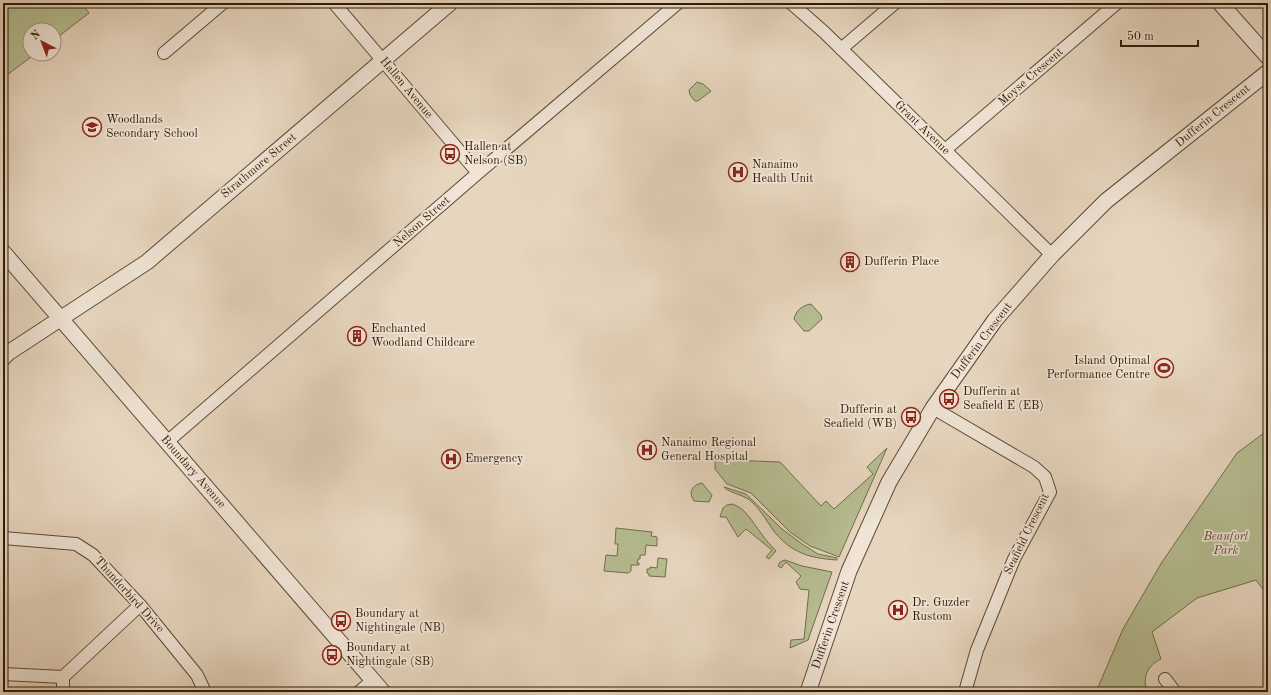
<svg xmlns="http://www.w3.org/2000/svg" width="1271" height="695" viewBox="0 0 1271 695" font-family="'Old Standard TT',serif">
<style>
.green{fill:#b6be92;stroke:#726c4c}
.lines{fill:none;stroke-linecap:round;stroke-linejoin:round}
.minor-casing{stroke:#5d4a34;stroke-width:14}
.tertiary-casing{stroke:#5d4a34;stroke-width:17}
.minor{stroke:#efe4d5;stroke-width:12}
.tertiary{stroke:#efe4d5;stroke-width:15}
.labels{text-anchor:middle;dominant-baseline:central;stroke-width:3.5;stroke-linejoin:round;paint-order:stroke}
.street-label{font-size:12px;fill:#2f1b06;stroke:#efe4d5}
.poi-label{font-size:12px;fill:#2f1b06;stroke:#efe4d5;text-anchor:start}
.park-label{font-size:12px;font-style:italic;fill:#584c30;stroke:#efe4d5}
</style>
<rect width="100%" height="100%" fill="#e7d6bf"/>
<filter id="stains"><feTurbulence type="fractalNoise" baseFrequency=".005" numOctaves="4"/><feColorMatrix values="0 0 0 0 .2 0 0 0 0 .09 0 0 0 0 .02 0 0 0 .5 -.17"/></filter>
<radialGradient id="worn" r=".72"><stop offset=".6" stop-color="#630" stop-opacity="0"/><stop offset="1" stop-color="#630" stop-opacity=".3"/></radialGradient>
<path class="green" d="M3 3H81L89 13 54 40V30H30V54H35L3 78Z
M697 82 703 84 711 91 698 101H695L690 95 689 90Z
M811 304 821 315 822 319 809 331H804L794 319C796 310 803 305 811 304Z
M1268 430V596L1256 580 1197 598 1152 632 1161 659C1148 665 1141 678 1148 692H1096L1123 629 1162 562 1237 453Z
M887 448 839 557 810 546 790 532 751 493 727 484 715 469V458L718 454 727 453V460L780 462 821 506 826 501 834 509 873 474 867 467Z
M702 483 712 495 709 502 694 501C688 492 692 485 702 483Z
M724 487 746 494 782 529 802 544 818 554 837 558V560C809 558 791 553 773 530 767 521 761 511 753 503 745 494 732 495 724 487Z
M732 504C746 508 752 522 761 533 765 540 771 545 776 551L769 559 766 557 772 550 746 529 738 537 726 517H720L723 508 727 505Z
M616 528 652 532 651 536 657 537V546L646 545 645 555H640V559H638L637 563H639V565H631V571L628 573 604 571 606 555 617 556 618 544H615Z
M658 558 667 559 665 577 649 576V574L647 573V569H650V567L657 568Z
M785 560 802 566 832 572 808 640 790 648 791 640 804 639 809 590 800 589 796 582 801 576 786 562 781 568 778 566 780 562Z"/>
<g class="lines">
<defs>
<path id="minor" d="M334 3 478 173
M791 3 824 32 1052 255
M841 49 895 3
M164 53 223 3
M945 150 1117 3
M933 408 1034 467 1045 477 1050 492 1014 559 977 650 965 692
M167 442 478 173 678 3
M3 538 76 544 93 555 140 605 197 675 205 692
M3 674 63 677 140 605
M1165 679 1175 692
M63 692V677
M359 692 373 680"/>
<path id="tertiary" d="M1220 3 1268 57
M3 252 383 692
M3 358 8 353 147 262 450 3
M808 692 849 571 889 482 933 408 995 320 1052 255 1106 201 1268 72"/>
</defs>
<use href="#minor" class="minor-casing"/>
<use href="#tertiary" class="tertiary-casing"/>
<use href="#minor" class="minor"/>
<use href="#tertiary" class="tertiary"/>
</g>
<defs>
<symbol id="school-ring" viewBox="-11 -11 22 22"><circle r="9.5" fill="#efe4d5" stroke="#8f2418" stroke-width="1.5"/><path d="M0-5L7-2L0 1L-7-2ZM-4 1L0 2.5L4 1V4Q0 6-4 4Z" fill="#8f2418"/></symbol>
<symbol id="bus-ring" viewBox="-11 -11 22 22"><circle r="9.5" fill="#efe4d5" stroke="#8f2418" stroke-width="1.5"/><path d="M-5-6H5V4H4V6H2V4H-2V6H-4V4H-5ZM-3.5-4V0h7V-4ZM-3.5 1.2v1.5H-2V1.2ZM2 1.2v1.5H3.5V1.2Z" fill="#8f2418"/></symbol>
<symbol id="hospital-ring" viewBox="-11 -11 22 22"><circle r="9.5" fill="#efe4d5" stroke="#8f2418" stroke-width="1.5"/><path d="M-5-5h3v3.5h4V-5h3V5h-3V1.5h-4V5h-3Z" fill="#8f2418"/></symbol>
<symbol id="building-ring" viewBox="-11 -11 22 22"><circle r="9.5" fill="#efe4d5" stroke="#8f2418" stroke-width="1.5"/><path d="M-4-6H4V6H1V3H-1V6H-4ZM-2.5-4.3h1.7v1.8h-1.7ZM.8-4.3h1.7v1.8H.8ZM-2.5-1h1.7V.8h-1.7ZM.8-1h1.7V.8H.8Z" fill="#8f2418"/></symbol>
<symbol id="stadium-ring" viewBox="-11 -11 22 22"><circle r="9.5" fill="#efe4d5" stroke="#8f2418" stroke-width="1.5"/><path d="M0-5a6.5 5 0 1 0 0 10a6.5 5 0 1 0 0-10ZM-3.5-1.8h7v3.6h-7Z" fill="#8f2418"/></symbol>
</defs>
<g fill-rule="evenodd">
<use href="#school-ring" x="81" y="116" width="22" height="22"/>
<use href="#bus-ring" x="439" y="143" width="22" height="22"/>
<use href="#hospital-ring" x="727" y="161" width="22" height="22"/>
<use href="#building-ring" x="839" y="251" width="22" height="22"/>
<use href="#building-ring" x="346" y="325" width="22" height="22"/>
<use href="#stadium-ring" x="1153" y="357" width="22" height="22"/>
<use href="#bus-ring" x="938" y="388" width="22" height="22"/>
<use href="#bus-ring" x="900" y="406" width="22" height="22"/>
<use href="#hospital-ring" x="636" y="439" width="22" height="22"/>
<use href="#hospital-ring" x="440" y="448" width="22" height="22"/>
<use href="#hospital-ring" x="887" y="599" width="22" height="22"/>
<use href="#bus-ring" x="330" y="610" width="22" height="22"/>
<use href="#bus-ring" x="321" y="644" width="22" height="22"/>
</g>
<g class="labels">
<g class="street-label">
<text transform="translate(1031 77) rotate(-41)">Moyse Crescent</text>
<text transform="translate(406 88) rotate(50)">Hallen Avenue</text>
<text transform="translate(1213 116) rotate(-39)">Dufferin Crescent</text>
<text transform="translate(922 128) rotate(44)">Grant Avenue</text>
<text transform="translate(259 166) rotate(-40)">Strathmore Street</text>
<text transform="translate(422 222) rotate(-41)">Nelson Street</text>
<text transform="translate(982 341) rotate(-53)">Dufferin Crescent</text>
<text transform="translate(193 472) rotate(49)">Boundary Avenue</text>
<text transform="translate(1027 534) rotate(-64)">Seafield Crescent</text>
<text transform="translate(129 595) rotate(48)">Thunderbird Drive</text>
<text transform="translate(831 625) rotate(-71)">Dufferin Crescent</text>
</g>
<g class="poi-label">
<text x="106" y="120">Woodlands<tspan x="106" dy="14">Secondary School</tspan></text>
<text x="464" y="147">Hallen at<tspan x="464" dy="14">Nelson (SB)</tspan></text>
<text x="752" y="165">Nanaimo<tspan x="752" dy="14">Health Unit</tspan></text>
<text x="864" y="262">Dufferin Place</text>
<text x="371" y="329">Enchanted<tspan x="371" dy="14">Woodland Childcare</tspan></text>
<text x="1150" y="361" text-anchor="end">Island Optimal<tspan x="1150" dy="14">Performance Centre</tspan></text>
<text x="963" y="392">Dufferin at<tspan x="963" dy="14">Seafield E (EB)</tspan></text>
<text x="897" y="410" text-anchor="end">Dufferin at<tspan x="897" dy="14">Seafield (WB)</tspan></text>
<text x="661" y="443">Nanaimo Regional<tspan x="661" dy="14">General Hospital</tspan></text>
<text x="465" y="459">Emergency</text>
<text x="912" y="603">Dr. Guzder<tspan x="912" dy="14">Rustom</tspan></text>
<text x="355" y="614">Boundary at<tspan x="355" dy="14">Nightingale (NB)</tspan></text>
<text x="346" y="648">Boundary at<tspan x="346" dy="14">Nightingale (SB)</tspan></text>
</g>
<g class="park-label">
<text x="1226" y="537">Beaufort<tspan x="1226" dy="14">Park</tspan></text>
</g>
</g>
<rect width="1271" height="695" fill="none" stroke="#e7d6bf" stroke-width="16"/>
<rect x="4" y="4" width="1263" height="687" fill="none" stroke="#2f1b06" stroke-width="2"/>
<rect x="8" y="8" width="1255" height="679" fill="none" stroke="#2f1b06"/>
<g transform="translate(42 42) rotate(318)"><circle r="19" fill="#efe4d5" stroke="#a29482"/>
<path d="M0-3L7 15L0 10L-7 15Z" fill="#8f2418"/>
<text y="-6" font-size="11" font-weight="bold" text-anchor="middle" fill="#2f1b06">N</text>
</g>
<path d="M1121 40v6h77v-6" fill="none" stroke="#2f1b06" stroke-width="2"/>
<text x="1127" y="40" font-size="12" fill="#2f1b06" stroke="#efe4d5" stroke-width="3" paint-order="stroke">50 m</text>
<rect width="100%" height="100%" filter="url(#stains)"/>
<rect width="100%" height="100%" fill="url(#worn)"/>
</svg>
